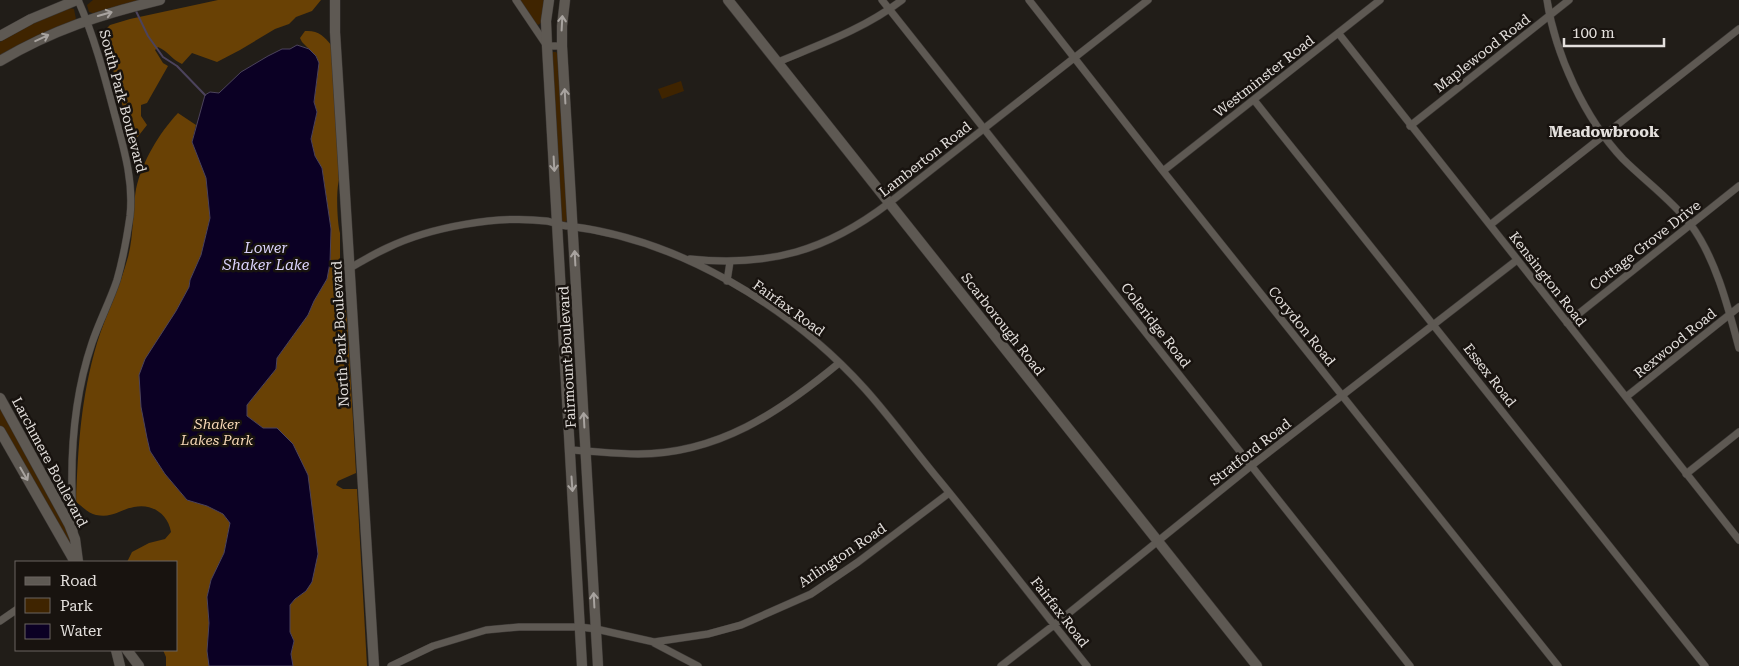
<svg xmlns="http://www.w3.org/2000/svg" width="1739" height="666" viewBox="0 0 1739 666" font-family="'Roboto Serif',serif">
<style>
.green{fill:#3f2400}
.forest{fill:#694105}
.water{fill:#0b0024;stroke:#4c435c}
.lines{fill:none;stroke-linecap:round;stroke-linejoin:round}
.stream{stroke:#4c435c;stroke-width:2}
.street-casing{stroke:#3b3734;stroke-width:8}
.secondary-casing{stroke:#3b3734;stroke-width:11}
.street{stroke:#5e5953;stroke-width:7}
.secondary{stroke:#5e5953;stroke-width:10}
.oneway{stroke:#a8a39f}
.labels{text-anchor:middle;dominant-baseline:central;stroke-width:5;stroke-linejoin:round;paint-order:stroke}
.street-label{font-size:14px;fill:#e4e0dd;stroke:#18130f}
.park-label{font-size:14px;font-style:italic;fill:#f7d8b7;stroke:#18130f}
.neighbourhood-label{font-size:15px;font-weight:bold;fill:#e4e0dd;stroke:#18130f}
.water-label{font-size:15px;font-style:italic;fill:#dbd3fb;stroke:#18130f}
</style>
<rect width="100%" height="100%" fill="#211d18"/>
<path class="green" d="M93 0H143L95 14 89 12 87 5Z
M518 0H545L541 23 538 25 535 23Z
M70 8 74 9 76 19 73 22 0 58V42L32 24Z
M553 52H556L559 56 568 219 565 222H562L560 219 550 57Z
M681 81 684 91 662 99 658 89Z
M0 398 69 524 78 562 0 431Z"/>
<path class="forest" d="M218 0H321L312 11 296 17 289 24 275 29 240 50 217 62 192 53 182 64C171 59 169 52 158 47L155 50 163 63 168 66 147 103 141 105V116L147 125 136 139 132 138 118 90 104 31 110 25 130 19Z
M305 31C318 30 324 36 332 46L339 180C336 191 337 222 340 233V287L347 316 356 473 338 481 336 485 343 489H357L367 666H293L291 654 294 641 290 632V605L295 599 306 591 293 444 277 428H263L247 416V405L276 369 277 358 308 315 314 301 327 279 330 263 331 229 322 168 315 156 311 139 317 112 314 102 319 63 316 56 302 42 300 38Z
M178 113 196 125 192 142 206 178 210 218 201 255 190 280 189 287 176 311 150 451 165 474 187 500 207 506 223 514 230 523 224 553 211 580 207 597 209 623 207 651 209 666H166V657L163 650H176V562H127L132 552 149 543 165 539 171 532C168 514 152 503 134 507 118 510 114 518 96 515 89 514 82 506 76 502 78 446 81 397 97 343 106 314 120 287 128 257 134 235 132 212 136 189 142 162 159 133 178 113Z"/>
<path class="water" d="M297 45 309 49 316 56 319 63 314 102 317 112 311 139 315 156 322 168 331 229 330 263 327 279 314 301 308 315 277 358 276 369 247 405V416L263 428H277L293 444 308 475 318 554 312 582 306 591 295 599 290 605V632L294 641 291 654 293 666H209L207 651 209 623 207 597 211 580 224 553 230 523 223 514 207 506 187 500 165 474 150 451 147 438 141 407 139 375 145 359 176 311 189 287 190 280 201 255 210 218 206 178 192 142 205 95 210 92 219 93 241 72 268 56 282 49H290Z"/>
<g class="lines">
<path class="stream" d="M135 9 148 36 163 57 177 66 205 95"/>
<defs>
<path id="street" d="M516 0 547 46H562
M882 0 1410 666
M1029 0 1163 171 1558 666
M1547 0C1555 54 1585 119 1623 159 1645 181 1672 200 1691 225 1716 259 1728 307 1739 348
M1339 34 1739 540
M778 62C821 44 864 29 902 0
M1254 100 1705 666
M1410 126 1569 0
M1163 171 1380 0
M1490 225 1739 29
M690 259C770 267 826 251 889 203L1148 0
M350 268C362 261 374 254 387 248 430 227 498 215 546 221 554 222 561 226 568 226 679 239 791 307 865 389 891 418 914 450 939 480 989 541 1037 604 1087 666
M727 281 730 262
M1567 323 1739 186
M1626 397 1739 307
M570 450C593 451 616 454 638 454 718 454 780 412 839 363
M1686 474 1739 432
M74 531C69 469 72 402 92 343 99 322 110 301 117 280 123 259 127 237 130 216 134 180 123 146 114 112 104 74 94 36 78 0
M0 621 16 610
M654 643 698 666
M391 666 433 646 486 630 519 627H580L596 629 654 642 708 634 741 625 811 594 858 562 949 493
M1001 666 1054 625 1251 466 1517 260"/>
<path id="secondary" d="M335 0V32L374 666
M549 0 546 21 547 46 582 666
M565 0 562 26V46L598 666
M728 0 1257 666
M0 36 31 19 77 0
M0 61C52 30 102 14 160 0
M0 398 69 524 75 539 78 562
M0 431 75 562
M116 650 120 666
M127 650 139 666"/>
</defs>
<use href="#street" class="street-casing"/>
<use href="#secondary" class="secondary-casing"/>
<use href="#street" class="street"/>
<use href="#secondary" class="secondary"/>
</g>
<defs><path id="oneway-shaft" d="M-6 0H5M1.5-3L5.5 0L1.5 3" fill="none" stroke-width="1.6" stroke-linecap="round" stroke-linejoin="round" transform="scale(1.25)"/></defs>
<g class="oneway">
<use href="#oneway-shaft" transform="translate(105 14) rotate(-16)"/>
<use href="#oneway-shaft" transform="translate(562 23) rotate(-87)"/>
<use href="#oneway-shaft" transform="translate(42 38) rotate(-25)"/>
<use href="#oneway-shaft" transform="translate(565 96) rotate(-93)"/>
<use href="#oneway-shaft" transform="translate(554 164) rotate(87)"/>
<use href="#oneway-shaft" transform="translate(575 258) rotate(-93)"/>
<use href="#oneway-shaft" transform="translate(584 420) rotate(-93)"/>
<use href="#oneway-shaft" transform="translate(24 474) rotate(60)"/>
<use href="#oneway-shaft" transform="translate(572 484) rotate(86)"/>
<use href="#oneway-shaft" transform="translate(594 600) rotate(-93)"/>
</g>
<g class="labels">
<g class="street-label">
<text transform="translate(1482 53) rotate(-38)">Maplewood Road</text>
<text transform="translate(1264 76) rotate(-38)">Westminster Road</text>
<text transform="translate(123 101) rotate(75)">South Park Boulevard</text>
<text transform="translate(925 159) rotate(-38)">Lamberton Road</text>
<text transform="translate(1645 245) rotate(-38)">Cottage Grove Drive</text>
<text transform="translate(1548 279) rotate(52)">Kensington Road</text>
<text transform="translate(789 308) rotate(36)">Fairfax Road</text>
<text transform="translate(1003 324) rotate(52)">Scarborough Road</text>
<text transform="translate(1156 325) rotate(52)">Coleridge Road</text>
<text transform="translate(1302 326) rotate(51)">Corydon Road</text>
<text transform="translate(340 334) rotate(-93)">North Park Boulevard</text>
<text transform="translate(1675 343) rotate(-39)">Rexwood Road</text>
<text transform="translate(567 357) rotate(-93)">Fairmount Boulevard</text>
<text transform="translate(1490 375) rotate(52)">Essex Road</text>
<text transform="translate(1250 452) rotate(-38)">Stratford Road</text>
<text transform="translate(50 462) rotate(62)">Larchmere Boulevard</text>
<text transform="translate(842 555) rotate(-34)">Arlington Road</text>
<text transform="translate(1060 612) rotate(52)">Fairfax Road</text>
</g>
<g class="park-label">
<text x="217" y="424">Shaker<tspan x="217" dy="16">Lakes Park</tspan></text>
</g>
<g class="neighbourhood-label">
<text x="1604" y="132">Meadowbrook</text>
</g>
<g class="water-label">
<text x="266" y="248">Lower<tspan x="266" dy="17">Shaker Lake</tspan></text>
</g>
</g>
<rect x="15" y="561" width="162" height="90" fill="#18130f" stroke="#6a6561"/>
<rect x="25" y="577" width="25" height="8" fill="#5e5953" stroke="#6a6561"/>
<text x="60" y="586" font-size="15" fill="#e4e0dd">Road</text>
<rect x="25" y="598" width="25" height="15" fill="#3f2400" stroke="#6a6561"/>
<text x="60" y="611" font-size="15" fill="#e4e0dd">Park</text>
<rect x="25" y="624" width="25" height="15" fill="#0b0024" stroke="#6a6561"/>
<text x="60" y="636" font-size="15" fill="#e4e0dd">Water</text>
<path d="M1564 38v8h100v-8" fill="none" stroke="#e4e0dd" stroke-width="2.5"/>
<text x="1572" y="38" font-size="15" fill="#e4e0dd" stroke="#18130f" stroke-width="4" paint-order="stroke">100 m</text>
</svg>
